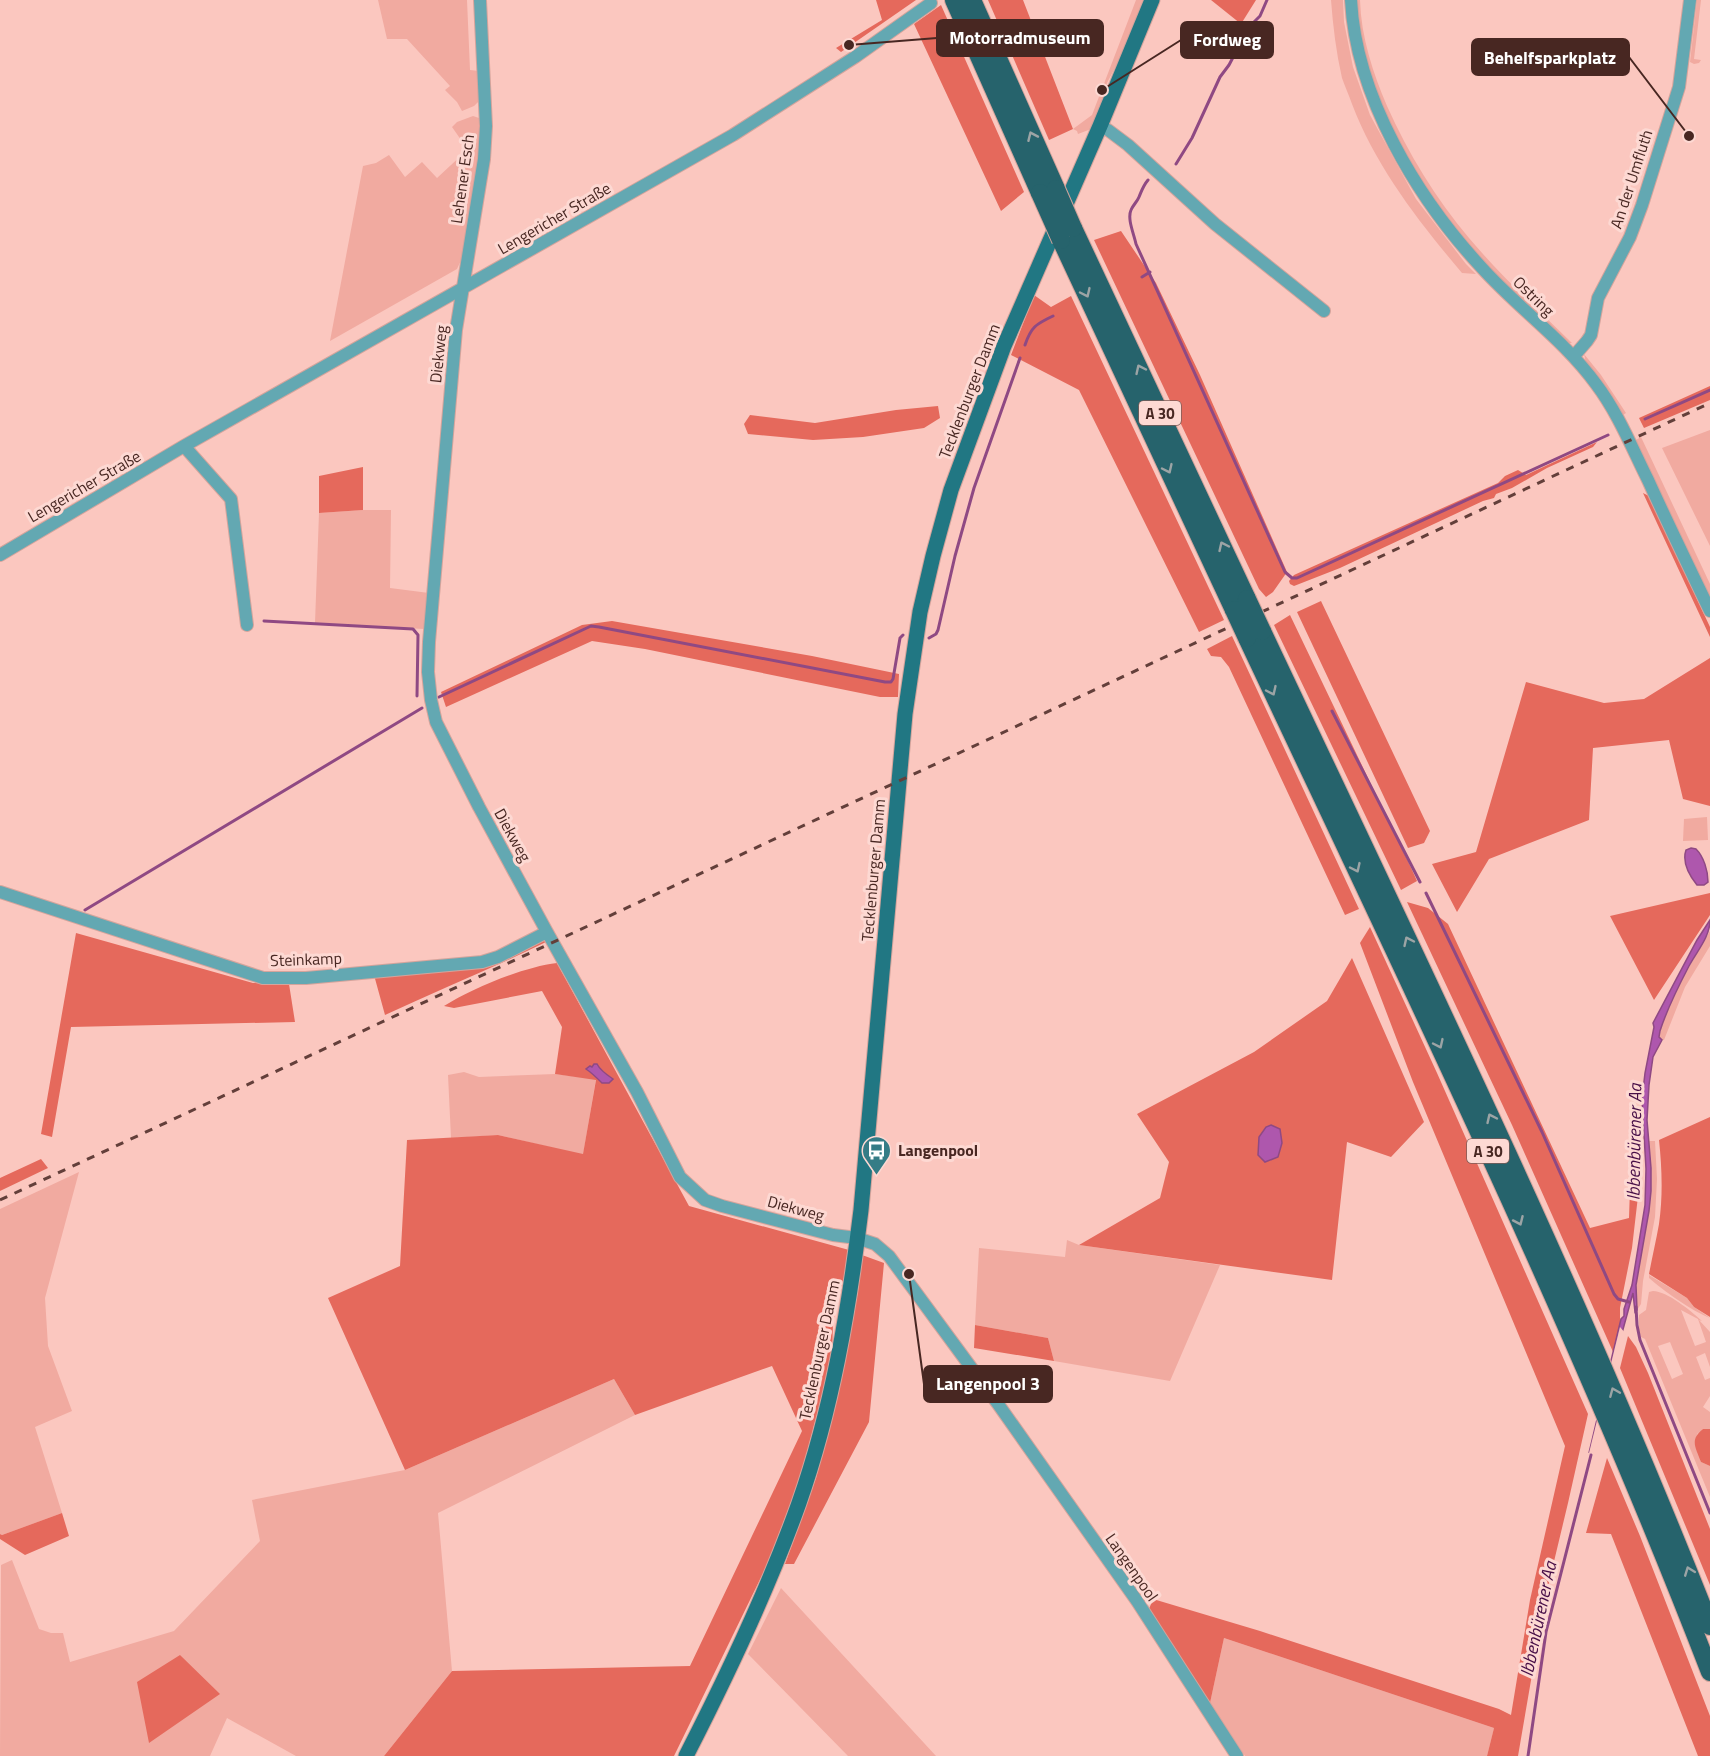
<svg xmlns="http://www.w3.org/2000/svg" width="1710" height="1756" viewBox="0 0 1710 1756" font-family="'Titillium Web',sans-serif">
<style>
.green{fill:#f1aaa0;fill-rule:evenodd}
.forest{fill:#e5695c}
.water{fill:#ae57ad;stroke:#8f4983;stroke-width:1.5}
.pier{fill:#fbc7bf}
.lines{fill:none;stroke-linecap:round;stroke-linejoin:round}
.stream{stroke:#8f4983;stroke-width:3}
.minor-casing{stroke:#d4a49c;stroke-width:14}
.major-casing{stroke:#d4a49c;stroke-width:17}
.highway-casing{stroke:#d4a49c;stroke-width:20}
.minor{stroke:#63a8b2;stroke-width:12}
.major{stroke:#217783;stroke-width:15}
.highway{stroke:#26636c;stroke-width:18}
.rail{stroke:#633f3a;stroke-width:3;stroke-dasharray:8 8;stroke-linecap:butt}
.highway-bridge-casing{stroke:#d4a49c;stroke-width:20;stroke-linecap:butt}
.highway-bridge{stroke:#26636c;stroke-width:18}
.oneway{stroke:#9ca4a5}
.labels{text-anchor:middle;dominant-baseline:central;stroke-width:6;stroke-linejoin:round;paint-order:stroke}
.shield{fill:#fdd9d3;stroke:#7e5c57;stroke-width:1.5}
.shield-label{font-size:15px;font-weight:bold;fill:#482722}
.street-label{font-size:16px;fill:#482722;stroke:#fdd9d3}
.poi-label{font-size:16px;font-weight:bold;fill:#482722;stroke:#fdd9d3;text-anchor:start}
.water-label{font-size:18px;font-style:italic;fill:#470e47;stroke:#fdd9d3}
.leader{fill:none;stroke:#482722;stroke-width:2}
.callout-dot{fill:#482722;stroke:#fdd9d3;stroke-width:2}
.callout{fill:#482722;stroke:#482722;stroke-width:2}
.callout-label{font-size:18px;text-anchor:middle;font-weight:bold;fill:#fff}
</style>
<rect width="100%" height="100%" fill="#fbc7bf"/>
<path class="green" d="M378 0H467L470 70 479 71 480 100 474 106 462 111 457 102 445 90 450 86 407 39H387Z
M1136 0H1145L1128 43 1107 83 1098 116 1091 129 1078 134 1077 131 1073 129 1092 115Z
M1331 0H1343L1344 22 1353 67 1370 115 1416 199 1466 264 1476 274 1462 273C1419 222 1376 167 1352 104 1349 95 1345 87 1342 78 1336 52 1333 26 1331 0Z
M1356 0H1360C1361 37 1373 73 1387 106 1408 153 1436 199 1469 238 1501 276 1537 309 1572 343H1568C1544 321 1520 300 1498 277 1441 220 1382 128 1362 50 1358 34 1358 16 1356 0Z
M1697 0H1701L1694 59 1701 60 1699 63 1694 64 1690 62Z
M473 116 479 118 482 122 483 128 462 258 457 269 330 341 363 166 376 163 389 155 405 177 422 162 437 178 465 152 459 137 452 127 457 122Z
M1584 354 1601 375 1626 413 1623 415 1586 363Z
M1710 430V546L1662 448Z
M1641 437 1710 584V600L1636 440Z
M363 510H391L390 588 429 593 424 629 315 623 319 513Z
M1707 817 1708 840 1683 841 1684 819Z
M1710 931V946L1685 987 1664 1040H1662L1659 1037 1660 1031C1672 995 1691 963 1710 931Z
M464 1072 479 1077 555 1074 596 1079 583 1155 498 1135 451 1138 448 1075Z
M1648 1141H1655L1657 1179 1655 1217 1643 1281 1641 1304 1637 1310 1636 1285 1649 1211 1651 1191V1168Z
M79 1172 45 1298 48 1346 72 1411 35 1427 62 1513 2 1535 0 1534V1209Z
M1067 1240 1079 1245 1220 1265 1170 1381 1054 1361 1048 1338 975 1325 979 1248 1065 1257Z
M1649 1275 1687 1298 1694 1307 1710 1318C1692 1311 1664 1291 1649 1278Z
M1653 1291C1667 1291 1691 1311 1702 1321L1699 1320 1710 1332V1367L1705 1353 1696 1357 1705 1380 1710 1378V1396L1703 1407 1710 1412V1429H1703L1697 1434 1701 1462 1710 1466V1497L1645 1339 1641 1337 1639 1331V1315L1646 1310 1649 1292ZM1681 1310 1698 1319 1706 1342 1695 1346ZM1670 1342 1683 1374 1672 1379 1658 1346Z
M614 1379 635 1415 438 1513 452 1671 384 1756H296L227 1718 210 1756H0L1 1565 12 1560 39 1629 51 1633H63L70 1662 174 1631 260 1541 252 1500 405 1470Z
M781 1588 936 1756H848L748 1654Z
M1224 1638 1494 1728 1487 1756H1245L1210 1703Z"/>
<path class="forest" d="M876 0H916L841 52 836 48 882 20Z
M988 0H1023L1073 129 1049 140Z
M1211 0H1256L1241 24Z
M941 5 1024 192 1001 211 914 24Z
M1121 231 1156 283 1200 375 1287 572 1273 592 1266 597 1259 589 1094 240Z
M1034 295 1051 307 1071 296 1224 620 1199 632 1079 390 1011 355Z
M1710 386V400L1644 428 1639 418Z
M938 406 940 418 924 428 863 437 813 440 748 434 744 424 750 415 815 423 896 410Z
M1597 442 1593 447 1547 468 1512 488 1496 494 1494 498 1483 501 1340 568 1294 586 1290 584 1289 581 1294 575 1498 483 1505 476 1518 470 1526 475Z
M363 467V510L319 513V476Z
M1643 493 1649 496 1710 627V637Z
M1321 601 1430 831 1424 843 1408 848 1297 612Z
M1290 615 1413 872 1417 881 1401 890 1274 625Z
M612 621 812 656 899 674 898 697H880L645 649 592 641 446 707 441 692 582 625Z
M1232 636 1359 909 1345 915 1229 667 1221 657 1211 656 1207 649Z
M1710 658V806L1683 799 1669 740 1593 748 1589 820 1489 859 1457 912 1432 864 1476 852 1526 682 1604 703 1644 699Z
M1710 893V915L1654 1000 1610 916Z
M1407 902 1428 908 1448 924 1590 1228 1629 1218 1631 1159 1640 1179 1632 1248 1620 1308V1327L1614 1354 1512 1125Z
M1370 927 1437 1073 1588 1414 1568 1503 1545 1599 1518 1756H1487L1494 1728 1224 1638 1210 1703 1149 1609 1153 1599 1260 1631 1499 1709 1511 1715 1530 1600 1565 1446 1413 1082 1360 943Z
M76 933 253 983 289 984 295 1022 71 1027 52 1137 41 1134Z
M544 939 546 942C493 968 439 990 385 1015L374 975 480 968 499 963Z
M1352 958 1424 1122 1391 1157 1347 1142 1332 1280 1079 1245 1160 1198 1169 1162 1137 1114 1254 1052 1327 1001Z
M557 963 689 1206 849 1250 846 1272 838 1296 833 1323 832 1357 800 1479 767 1565 674 1756H384L452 1671 690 1666 802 1431 772 1366 635 1415 614 1379 405 1470 328 1298 400 1266 407 1140 498 1135 583 1154 596 1080 555 1074 562 1027 542 991 454 1008 444 1006C473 988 523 967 557 963Z
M1710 1117V1317L1694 1307 1687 1298 1649 1274C1652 1258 1656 1241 1659 1224 1663 1196 1662 1168 1659 1140Z
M41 1159 48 1168 0 1191V1178Z
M862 1255 884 1263 869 1422 794 1564H785L816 1478 829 1429 843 1371 858 1291Z
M975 1325 1048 1338 1054 1361 974 1348Z
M1628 1336 1636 1347 1648 1373 1710 1529V1585L1620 1368Z
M1703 1429H1710V1466L1701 1462C1696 1448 1689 1440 1703 1429Z
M1607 1458 1640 1536 1710 1716V1756H1698L1611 1534 1586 1533Z
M62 1513 69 1536 25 1555 0 1539V1534L2 1535Z
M180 1655 220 1694 149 1743 137 1682Z"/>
<path class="water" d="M1691 848 1696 849C1704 857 1708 871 1708 882L1704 885H1697C1689 875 1682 862 1686 850Z
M1710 920C1710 937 1697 951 1689 966 1678 987 1667 1009 1660 1031L1659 1037 1662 1040 1653 1057 1649 1085 1647 1120 1651 1168V1191L1649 1211 1636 1285 1637 1310 1635 1312 1633 1293 1589 1453 1621 1319 1624 1316V1309L1632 1285 1645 1205 1646 1169 1642 1099 1645 1073 1654 1027 1653 1023 1697 940Z
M594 1064H597C600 1070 607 1075 613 1079L609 1083H602C599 1080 589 1071 586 1069L590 1066 592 1067Z
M1271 1125 1280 1129 1282 1143 1278 1157 1265 1162 1258 1155 1259 1137 1266 1127Z"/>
<path class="pier" d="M1620 1327 1626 1334 1595 1458 1589 1453Z"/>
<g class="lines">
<path class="stream" d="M1176 164 1192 138 1220 77 1229 65 1249 27 1260 16 1267 0
M1148 180C1143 186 1142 190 1139 197 1137 202 1133 205 1131 210 1127 219 1134 234 1136 244L1285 572 1292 578H1297L1608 435
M1142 277 1150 272
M1025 345C1031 327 1036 324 1053 316
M1645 419 1710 390
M264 621 413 629 418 635 417 696
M929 638 936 634 938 630 955 556 974 488 1020 358
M439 697 591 626 599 627 885 682H891L893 679 900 638 903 635
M1332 711 1420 882
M1426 893 1542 1132 1614 1294 1618 1299 1629 1302
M85 910 422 708
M1636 1307 1637 1325 1640 1340 1710 1513
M1528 1756 1546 1632 1591 1455"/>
<defs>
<path id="minor" d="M480 0 486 126 484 159 456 330 429 642 428 672 431 700 436 722 479 807 547 932 637 1092 680 1177 705 1200 722 1206 833 1235 857 1238 875 1244 889 1256 998 1404 1137 1601 1237 1756
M1351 0C1356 97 1417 198 1482 268 1518 308 1564 340 1596 384 1618 413 1632 448 1648 480 1668 524 1689 567 1710 611
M1100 126 1108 130 1128 145 1215 224 1324 311
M1574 356 1587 341 1591 335 1598 298 1630 237 1642 205 1679 87 1690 0
M184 446 231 499 247 625
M0 555 184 446 733 135 855 57 931 3
M0 892 263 978H306L482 962 498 957 547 932"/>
<path id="major" d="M686 1756C728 1674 768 1590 799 1503 832 1409 849 1309 861 1210L905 714 920 612 933 556 951 490 1004 346 1100 126 1152 0"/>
<path id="highway" d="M954 0 1040 193
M972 0 1056 189
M1073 228 1247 599
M1061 240 1234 610
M1262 631C1417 960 1577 1287 1710 1626
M1247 638C1408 980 1574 1320 1710 1672"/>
</defs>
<use href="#minor" class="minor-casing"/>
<use href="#major" class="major-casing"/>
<use href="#highway" class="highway-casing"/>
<use href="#minor" class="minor"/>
<use href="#major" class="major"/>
<use href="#highway" class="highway"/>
<path class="rail" d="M0 1200 1710 403"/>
<defs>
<path id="highway-bridge" d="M1056 189 1073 228
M1040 193 1061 240
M1247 599 1262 631
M1234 610 1247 638"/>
</defs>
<use href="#highway-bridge" class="highway-bridge-casing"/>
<use href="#highway-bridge" class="highway-bridge"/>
</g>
<defs><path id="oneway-chevron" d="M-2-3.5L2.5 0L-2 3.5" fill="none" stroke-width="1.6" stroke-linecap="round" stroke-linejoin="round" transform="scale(1.5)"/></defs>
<g class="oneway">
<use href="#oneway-chevron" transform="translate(1032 136) rotate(-114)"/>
<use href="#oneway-chevron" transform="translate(1086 293) rotate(65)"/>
<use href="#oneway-chevron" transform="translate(1140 369) rotate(-115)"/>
<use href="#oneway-chevron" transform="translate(1168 469) rotate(65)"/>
<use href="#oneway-chevron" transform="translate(1223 546) rotate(-115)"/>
<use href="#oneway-chevron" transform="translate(1272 691) rotate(65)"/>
<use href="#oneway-chevron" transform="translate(1356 868) rotate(65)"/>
<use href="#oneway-chevron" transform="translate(1408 941) rotate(-115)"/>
<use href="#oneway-chevron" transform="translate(1439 1044) rotate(65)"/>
<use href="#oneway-chevron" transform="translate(1491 1118) rotate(-115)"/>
<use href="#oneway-chevron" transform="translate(1519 1221) rotate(66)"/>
<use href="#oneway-chevron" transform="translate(1614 1392) rotate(-113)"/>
<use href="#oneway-chevron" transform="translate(1689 1571) rotate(-111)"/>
</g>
<defs>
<symbol id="bus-pin" viewBox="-11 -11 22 30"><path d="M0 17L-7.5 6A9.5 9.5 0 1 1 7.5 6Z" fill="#357c86" stroke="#fdd9d3"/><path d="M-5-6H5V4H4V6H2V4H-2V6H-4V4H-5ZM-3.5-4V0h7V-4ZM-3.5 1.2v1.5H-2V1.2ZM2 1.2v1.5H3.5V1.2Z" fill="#fff"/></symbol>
</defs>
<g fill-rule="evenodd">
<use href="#bus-pin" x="860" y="1134" width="33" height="45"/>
</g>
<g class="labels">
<g class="shield">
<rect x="1139" y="401" width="42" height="24" rx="4.5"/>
<rect x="1467" y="1139" width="42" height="24" rx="4.5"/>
</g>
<g class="shield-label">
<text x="1160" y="413">A 30</text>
<text x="1488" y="1151">A 30</text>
</g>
<g class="street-label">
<text transform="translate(462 179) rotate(-82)">Lehener Esch</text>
<text transform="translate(1631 179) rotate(-72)">An der Umfluth</text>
<text transform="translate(554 218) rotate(-30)">Lengericher Straße</text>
<text transform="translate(1534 296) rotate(44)">Ostring</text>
<text transform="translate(438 354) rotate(-84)">Diekweg</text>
<text transform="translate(969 391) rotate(-69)">Tecklenburger Damm</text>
<text transform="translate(84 486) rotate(-30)">Lengericher Straße</text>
<text transform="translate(513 835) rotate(61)">Diekweg</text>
<text transform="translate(873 870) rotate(-85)">Tecklenburger Damm</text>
<text transform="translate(306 959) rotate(-2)">Steinkamp</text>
<text transform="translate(796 1208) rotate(15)">Diekweg</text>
<text transform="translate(819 1350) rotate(-78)">Tecklenburger Damm</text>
<text transform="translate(1132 1567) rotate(55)">Langenpool</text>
</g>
<g class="poi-label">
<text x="898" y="1150">Langenpool</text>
</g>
<g class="water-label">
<text transform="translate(1634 1142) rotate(-89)">Ibbenbürener Aa</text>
<text transform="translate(1538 1619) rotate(-78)">Ibbenbürener Aa</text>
</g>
</g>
<path class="leader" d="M849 45L937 38M1102 90L1181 40M1689 136L1629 57M909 1274L924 1384"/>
<g class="callout-dot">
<circle cx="849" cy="45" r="6"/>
<circle cx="1102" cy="90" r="6"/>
<circle cx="1689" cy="136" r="6"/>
<circle cx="909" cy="1274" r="6"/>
</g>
<g class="callout">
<rect x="937" y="20" width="166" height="36" rx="6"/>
<rect x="1181" y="22" width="92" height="36" rx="6"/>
<rect x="1472" y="39" width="157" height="36" rx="6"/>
<rect x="924" y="1366" width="128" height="36" rx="6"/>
</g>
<g class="callout-label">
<text x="1020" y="44">Motorradmuseum</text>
<text x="1227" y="46">Fordweg</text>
<text x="1550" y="64">Behelfsparkplatz</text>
<text x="988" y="1390">Langenpool 3</text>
</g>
</svg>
